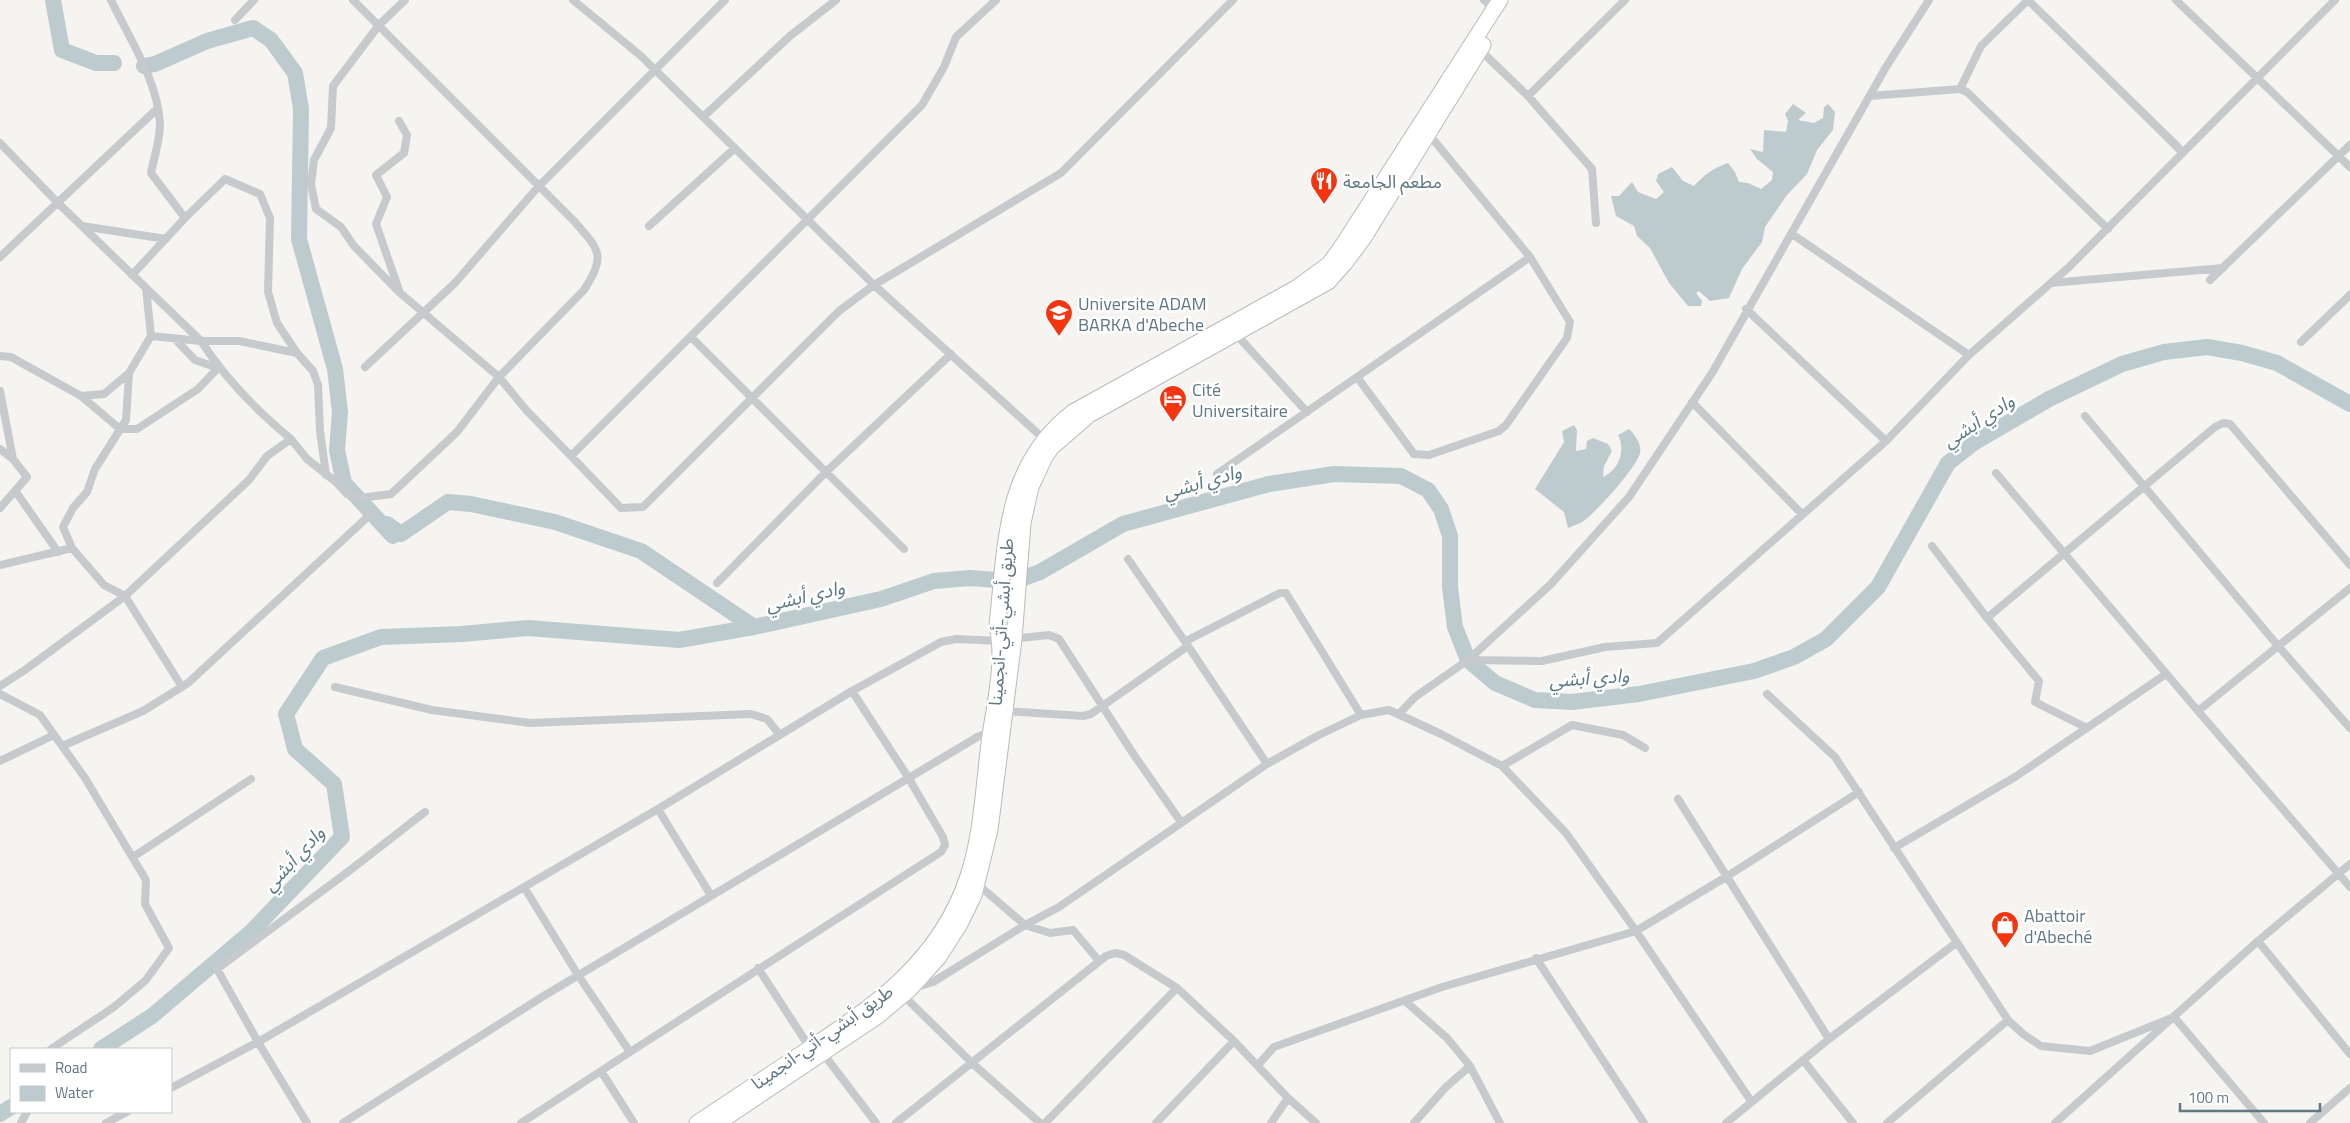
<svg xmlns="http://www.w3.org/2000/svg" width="2350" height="1123" viewBox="0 0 2350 1123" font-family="'Titillium Web','Noto Sans Arabic',sans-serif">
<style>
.water{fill:#bdcbcf}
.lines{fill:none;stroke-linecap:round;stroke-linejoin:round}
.river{stroke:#bdcbcf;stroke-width:16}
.highway-casing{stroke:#b7bbbd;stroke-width:17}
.street{stroke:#c6cacc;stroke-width:8}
.highway{stroke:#fff;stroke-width:15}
.labels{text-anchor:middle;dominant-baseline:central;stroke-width:5;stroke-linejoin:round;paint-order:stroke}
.poi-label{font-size:18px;fill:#607784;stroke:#fff;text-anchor:start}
.street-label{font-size:18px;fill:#607784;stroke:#fff}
.water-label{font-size:19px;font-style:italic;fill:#5b7a82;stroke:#fff}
</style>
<rect width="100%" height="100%" fill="#f5f4f0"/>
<path class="water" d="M1793 104 1806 113 1798 120 1814 123 1823 118 1824 107 1828 104 1835 112 1833 130 1817 150 1807 174 1787 195 1765 227 1762 242 1742 269 1729 298 1710 301 1699 291 1696 293 1702 301 1701 306H1688L1669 283 1650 248 1637 236 1634 226 1616 216 1611 196H1619L1632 182 1638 192 1656 199 1664 192 1656 181 1658 174 1672 167 1683 181 1694 186C1704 175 1713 168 1728 163L1735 172 1739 182 1748 183 1761 189 1772 180 1773 172 1757 159 1750 149 1763 152 1764 130 1786 132 1788 121 1785 114Z
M1574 425 1577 430 1576 451 1586 449 1587 441 1593 438 1608 444 1612 451 1604 466 1603 477C1619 470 1626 450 1618 435L1629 429C1635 435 1642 444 1640 453 1637 467 1595 514 1582 522 1578 524 1573 526 1568 528L1564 512 1535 489 1564 442 1562 431Z"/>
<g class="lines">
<path class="river" d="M53 0 62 50 96 63H114
M144 66 155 64 207 41 253 28 271 40 295 73 301 109 299 239 335 369 340 412 337 450 344 483 393 536
M387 524 401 534 448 502 471 504 555 522 641 551 754 627
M101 1049 152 1016 252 931 342 837 334 784 295 749 286 714 323 658 381 637 462 634 528 628 679 640 754 627 881 599 934 581 970 578 1010 581 1024 578 1040 572 1123 524 1269 484 1334 474 1401 476 1428 490 1441 509 1450 536V587L1455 627 1468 660 1495 683 1535 700 1572 702 1639 694 1754 671 1794 657 1826 639 1878 587 1948 463 1975 442 2049 399 2122 364 2164 352 2207 347 2242 353 2277 363 2350 404
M0 1114 11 1107"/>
<defs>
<path id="highway" d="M697 1123C732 1100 766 1077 801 1054 873 1007 940 962 968 876 981 837 983 793 988 752 992 711 1006 667 997 625 1006 544 1003 466 1073 412L1296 288 1329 264 1342 246 1500 0
M718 1123 878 1016 910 989 939 957 960 924 974 895 990 830 1014 639 1023 523 1031 487 1045 457 1052 447 1089 415 1328 282 1345 263 1363 239 1483 45"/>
</defs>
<use href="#highway" class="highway-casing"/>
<path class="street" d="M111 0C129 38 158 81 160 124 160 140 154 158 151 173L185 218 132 275
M405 0 379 25 333 86 331 128 314 160 311 184 316 209 341 227 354 246 399 292 499 377 527 411 571 456 922 105 944 67 956 37 996 0
M573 0 641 56 874 285 1044 439
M1484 0 1494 10
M2028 0 2174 143 2183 153Z
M2176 0 2350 167
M235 20 254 0
M1480 50 1528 96 1592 169 1596 223
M1960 89 1981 46 2028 0
M1528 96 1625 0
M1870 96 1960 89 1967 92 2108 229
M703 117 790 36 836 0
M0 143 57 202 201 341H239L297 353 313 371 318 385 320 431 326 475
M185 218 225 179 260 194 270 218 268 292 277 323 297 353
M82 226 166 239
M649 226 735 148
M1792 234 1969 355
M0 257 158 108
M2210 280 2350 145
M2051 283 2223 268
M146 288 151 336 129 373 126 420 95 469 87 492 73 508 63 527 72 548 104 585 125 596 182 687
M399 290 376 224 387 197 376 175 404 153 407 135 399 121
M1746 309 1886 441
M1234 332 1307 412
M151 336 201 341C226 380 256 410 291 439
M691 337 826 472 951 354
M2301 342 2350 295
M0 356 11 357 81 396 120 429H137L198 389 218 368 195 360 175 339
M365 367 455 283 538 187 725 0
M1357 377 1414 454 1429 455 1499 431 1506 425 1567 338 1570 322 1530 257
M0 391 13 459
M81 396 104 394 129 373
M1692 402 1802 514
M2085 416 2279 647 2350 728
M0 449 13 459 27 477 0 508
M571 456 621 508 643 507 839 311 874 285 1061 173 1233 0
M1996 473 2198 711 2350 887
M1217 474 1530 257 1427 132
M16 492 58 552
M1932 546 1987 618
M1128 559 1188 646
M0 565 72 548
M717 583 826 472 904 549
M1012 639 1049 635 1059 639 1134 755 1181 822
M1186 641 1280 593H1286L1361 715
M1468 660 1542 661 1605 647 1657 643 1886 441 1969 355 2069 267 2335 0
M0 686 25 670 125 596 249 480 267 456 291 439 307 459 336 482 347 494 360 498 391 494 457 432 499 377 584 290C606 255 600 251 575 222L353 0
M335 687 432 710 530 723 751 714 767 719 779 734
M852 691 941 642 956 639 1001 641
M0 694 40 715 85 778 146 880 145 904 169 948 146 980 114 1007 51 1049
M1767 694 1835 757 2008 1020 2023 1034 2041 1046 2090 1051 2174 1017 2264 1123
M1004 711 1083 716 1091 714 1188 646 1267 764
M2198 711 2350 588
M1399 714 1415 697 1468 660 1551 584 1629 497 1712 373 1886 67 1929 0
M2087 728 2035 702 2039 681 1987 618 2215 427 2223 423 2230 424 2350 565
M62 746 143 711 188 683 373 512
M0 761 54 735
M1502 766 1572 725 1623 735 1645 748
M1678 799 1829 1039
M658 809 710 894
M1894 848 2015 777 2166 674
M133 857 251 779
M976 883 1025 925 1059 907 1267 764 1317 736 1361 715 1389 710 1441 734 1502 766 1566 833 1636 931 1751 1101
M524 887 578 975 630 1052 601 1071 634 1123
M2258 941 2350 1054
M1536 958 1644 1123
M758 968 810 1048
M914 988 933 982 1025 925 1050 933 1073 930 1099 961
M903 995 973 1064 1040 1123
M1405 1001 1447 1038 1470 1066 1500 1123
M822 1052 876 1123
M1803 1060 1853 1123
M1258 1065 1274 1047 1442 987 1636 931 1726 877 1859 792
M171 1088 258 1042 217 969 349 871 425 812
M1288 1098 1316 1123
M21 1123 27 1112
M106 1123 127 1112
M307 1123 258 1042 658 809 852 691 908 777 943 837 945 845 941 852 630 1052
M343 1123 542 997 979 736 992 732
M521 1123 601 1071
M896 1123 1106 956 1115 953 1124 955 1177 988
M1045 1123 1177 988 1234 1041 1288 1098 1271 1123
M1156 1123 1234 1041
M1414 1123 1446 1087 1470 1066
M1726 1123 1829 1039 1956 943
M1887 1123 2008 1020
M2055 1123 2258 941 2350 864
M2310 1123 2350 1088"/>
<use href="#highway" class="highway"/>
</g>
<defs>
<symbol id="restaurant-pin" viewBox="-11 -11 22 30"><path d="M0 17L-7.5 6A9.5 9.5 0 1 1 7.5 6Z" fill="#f5350f" stroke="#fff"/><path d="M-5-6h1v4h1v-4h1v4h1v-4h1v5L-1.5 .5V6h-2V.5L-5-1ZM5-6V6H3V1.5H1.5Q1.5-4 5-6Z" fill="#fff"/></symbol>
<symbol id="university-pin" viewBox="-11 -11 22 30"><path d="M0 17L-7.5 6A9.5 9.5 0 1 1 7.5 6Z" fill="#f5350f" stroke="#fff"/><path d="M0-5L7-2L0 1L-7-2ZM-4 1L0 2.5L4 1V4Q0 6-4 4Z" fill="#fff"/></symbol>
<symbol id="hotel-pin" viewBox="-11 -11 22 30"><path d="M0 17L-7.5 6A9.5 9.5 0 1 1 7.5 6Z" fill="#f5350f" stroke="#fff"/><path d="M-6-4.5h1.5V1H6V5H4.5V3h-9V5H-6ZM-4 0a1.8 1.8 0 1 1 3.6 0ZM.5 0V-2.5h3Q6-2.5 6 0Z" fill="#fff"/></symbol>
<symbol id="shop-pin" viewBox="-11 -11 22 30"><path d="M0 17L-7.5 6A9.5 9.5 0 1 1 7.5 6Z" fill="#f5350f" stroke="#fff"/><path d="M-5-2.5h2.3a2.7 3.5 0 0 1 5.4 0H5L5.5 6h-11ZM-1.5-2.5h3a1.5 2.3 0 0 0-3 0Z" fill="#fff"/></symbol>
</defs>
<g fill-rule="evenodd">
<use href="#restaurant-pin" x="1308" y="165" width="32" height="43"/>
<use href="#university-pin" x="1043" y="297" width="32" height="43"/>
<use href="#hotel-pin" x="1157" y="383" width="32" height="43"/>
<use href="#shop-pin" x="1989" y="909" width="32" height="43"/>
</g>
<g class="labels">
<g class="poi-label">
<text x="1343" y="181">مطعم الجامعة</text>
<text x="1078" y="303">Universite ADAM<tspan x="1078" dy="21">BARKA d'Abeche</tspan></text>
<text x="1192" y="389">Cité<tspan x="1192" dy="21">Universitaire</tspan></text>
<text x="2024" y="915">Abattoir<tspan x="2024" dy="21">d'Abeché</tspan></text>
</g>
<g class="street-label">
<text transform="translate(1001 622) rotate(-86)">طريق أبشي-أتي-انجمينا</text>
<text transform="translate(822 1037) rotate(-35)">طريق أبشي-أتي-انجمينا</text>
</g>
<g class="water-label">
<text transform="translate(1978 420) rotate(-33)">وادي أبشي</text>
<text transform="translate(1202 481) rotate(-16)">وادي أبشي</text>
<text transform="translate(805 595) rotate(-13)">وادي أبشي</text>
<text transform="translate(1589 677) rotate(-4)">وادي أبشي</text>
<text transform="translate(293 858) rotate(-47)">وادي أبشي</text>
</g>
</g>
<rect x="10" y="1048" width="162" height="65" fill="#ffffff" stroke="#bfc9ce"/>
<rect x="20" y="1064" width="25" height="8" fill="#c6cacc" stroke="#bfc9ce"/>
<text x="55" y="1073" font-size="15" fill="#607784">Road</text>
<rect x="20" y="1086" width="25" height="15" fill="#bdcbcf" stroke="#bfc9ce"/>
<text x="55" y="1098" font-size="15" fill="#607784">Water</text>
<path d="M2180 1103v8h140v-8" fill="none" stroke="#607784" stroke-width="2.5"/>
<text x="2188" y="1103" font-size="15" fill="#607784" stroke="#ffffff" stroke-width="4" paint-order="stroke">100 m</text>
</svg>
